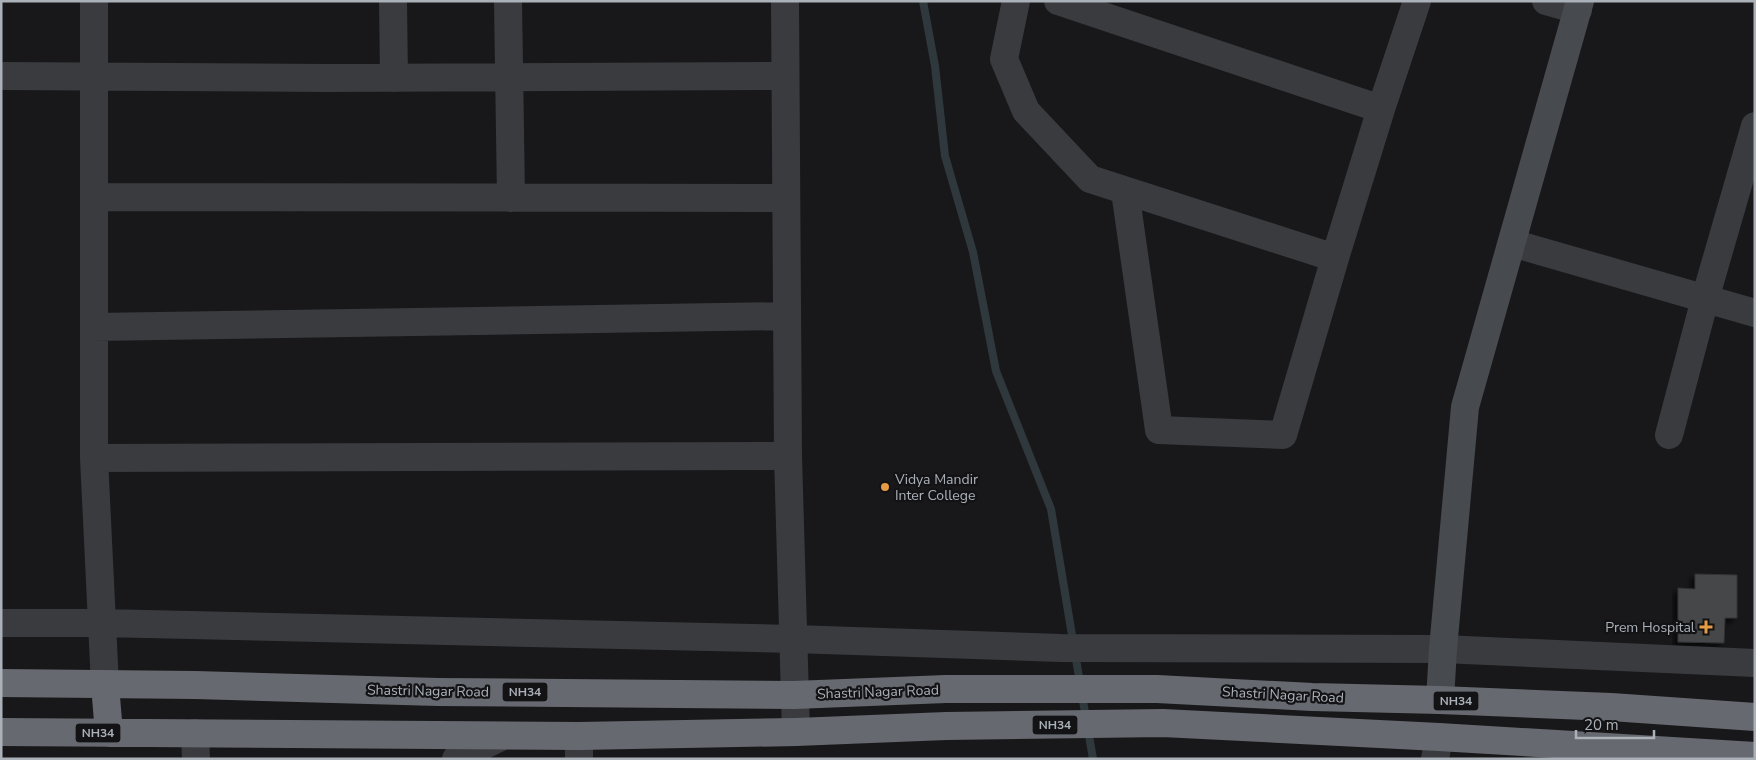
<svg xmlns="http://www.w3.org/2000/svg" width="1756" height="760" viewBox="0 0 1756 760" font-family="'Nunito Sans',sans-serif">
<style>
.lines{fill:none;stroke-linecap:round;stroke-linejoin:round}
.stream{stroke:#2f383d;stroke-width:8}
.building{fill:#45464a;stroke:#323336;filter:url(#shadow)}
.street{stroke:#393b3f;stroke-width:28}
.secondary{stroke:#474a4f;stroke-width:28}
.highway{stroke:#66696f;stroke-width:28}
.poi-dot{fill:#e69c44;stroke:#131315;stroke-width:2}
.labels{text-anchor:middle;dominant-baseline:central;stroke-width:4.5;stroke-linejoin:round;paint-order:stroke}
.shield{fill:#131315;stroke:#7d8288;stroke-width:1}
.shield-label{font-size:12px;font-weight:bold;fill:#abb1b9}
.poi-label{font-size:14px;fill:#abb1b9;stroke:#131315;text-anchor:start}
.street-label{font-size:14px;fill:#abb1b9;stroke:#131315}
</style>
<defs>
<filter id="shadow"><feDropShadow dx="-4.5" dy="4.5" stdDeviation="2.5" flood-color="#0009"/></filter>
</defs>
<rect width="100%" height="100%" fill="#18181a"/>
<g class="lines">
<path class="stream" d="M923 1 935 66 945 156 973 252 996 371 1051 509 1080 683
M1082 695 1093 759"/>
</g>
<path class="building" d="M1695 574 1737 575V618H1725L1724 643 1678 642V588L1695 589Z"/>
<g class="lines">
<path class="street" d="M94 1V458L105 685
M393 1 394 78
M508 1 511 198
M785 1 788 456 796 732
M1016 1 1004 59 1026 111 1090 179 1335 258 1381 109
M1058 1 1381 109 1417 1
M1546 1 1578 10
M1 76 326 78 785 76
M1125 191 1159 430 1283 435 1335 258
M94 197 786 198
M1512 243 1755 313
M94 327 787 316
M1669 435 1705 299 1755 126
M94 458 788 456
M1 623H102L794 639 1061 648 1443 649 1755 663
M195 733 196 759
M456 759 503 736
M579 759V736
M1435 759 1439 737"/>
<path class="secondary" d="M1440 700 1443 649 1465 407 1580 1"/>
<path class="highway" d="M1 683 195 685 438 692 794 695 946 689H1157L1312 697 1440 700 1611 707 1755 717
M105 685 109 733
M1 732 579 736 796 732 946 726 1163 723 1439 737 1755 756"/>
</g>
<g class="poi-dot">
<circle cx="885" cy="487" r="5"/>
<path d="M1703.5 619.5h5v5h5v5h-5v5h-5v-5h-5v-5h5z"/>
</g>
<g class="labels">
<g class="shield">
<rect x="502.5" y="682.5" width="45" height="19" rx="4"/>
<rect x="1433.5" y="691.5" width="45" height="19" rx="4"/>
<rect x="1032.5" y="715.5" width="45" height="19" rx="4"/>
<rect x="75.5" y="723.5" width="45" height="19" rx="4"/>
</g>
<g class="shield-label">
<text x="525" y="692">NH34</text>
<text x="1456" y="701">NH34</text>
<text x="1055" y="725">NH34</text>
<text x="98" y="733">NH34</text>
</g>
<g class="poi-label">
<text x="895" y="479">Vidya Mandir<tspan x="895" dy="16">Inter College</tspan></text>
<text x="1695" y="627" text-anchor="end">Prem Hospital</text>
</g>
<g class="street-label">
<text transform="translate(428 691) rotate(1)">Shastri Nagar Road</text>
<text transform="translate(878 692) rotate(-2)">Shastri Nagar Road</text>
<text transform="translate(1283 695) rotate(3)">Shastri Nagar Road</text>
</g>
</g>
<rect width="1756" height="760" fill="none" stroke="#abb1b9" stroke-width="5"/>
<path d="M1576 730v8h78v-8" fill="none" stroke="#abb1b9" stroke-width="2.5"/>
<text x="1584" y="730" font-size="15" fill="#abb1b9" stroke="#131315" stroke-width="4" paint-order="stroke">20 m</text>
</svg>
